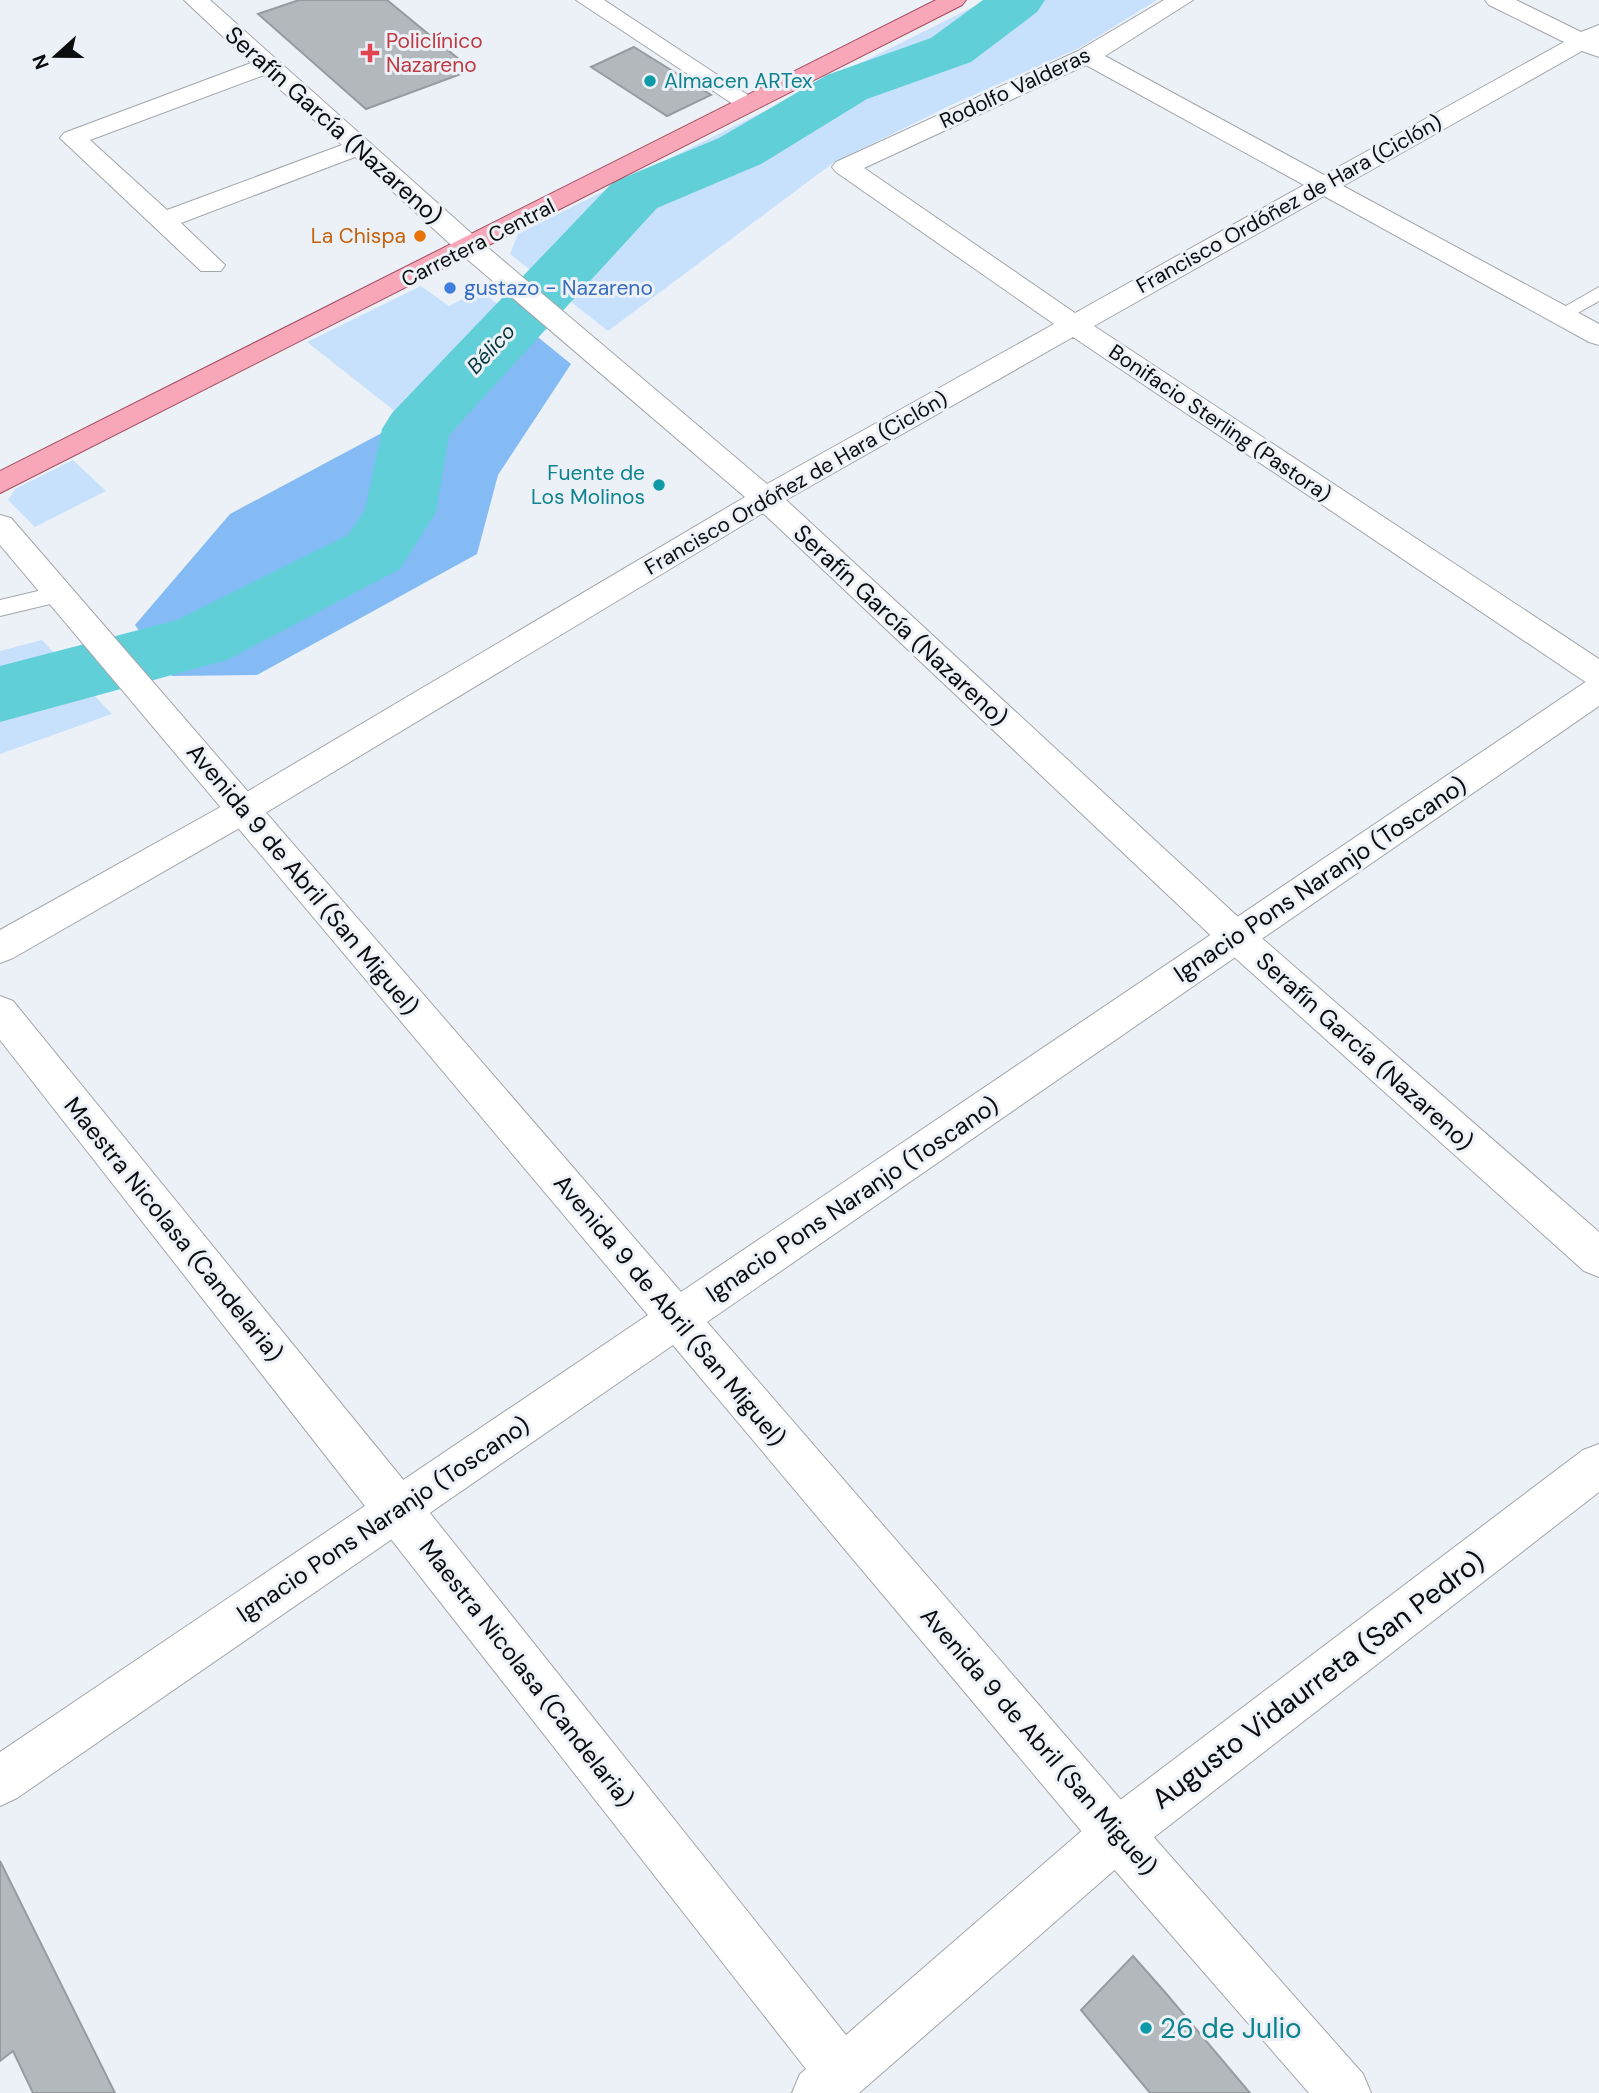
<svg xmlns="http://www.w3.org/2000/svg" width="1599" height="2093" viewBox="0 0 1599 2093" font-family="'DM Sans',sans-serif">
<style>
.green{fill:#c7e1fc}
.forest{fill:#84bbf5}
.lines{fill:none;stroke-linecap:round;stroke-linejoin:round}
.river{fill:#61cfd7;fill-rule:evenodd}
.building{fill:#b3b8bd;stroke:#979ba0;stroke-width:2}
.lane-casing{stroke:#a1a6ab;stroke-width:2}
.street-casing{stroke:#a1a6ab;stroke-width:2}
.secondary-casing{stroke:#a1a6ab;stroke-width:2}
.primary-casing{stroke:#a04b5e;stroke-width:2}
.lane{fill:#fff;fill-rule:evenodd}
.street{fill:#fff;fill-rule:evenodd}
.secondary{fill:#fff;fill-rule:evenodd}
.primary{fill:#f7a7b8;fill-rule:evenodd}
.health-dot{fill:#e0444e;stroke:#ecf1f7;stroke-width:2.5}
.culture-dot{fill:#0f9aa8;stroke:#ecf1f7;stroke-width:2.5}
.food-dot{fill:#e8710a;stroke:#ecf1f7;stroke-width:2.5}
.shop-dot{fill:#3f7fe0;stroke:#ecf1f7;stroke-width:2.5}
.labels{text-anchor:middle;dominant-baseline:central;stroke-width:6;stroke-linejoin:round;paint-order:stroke}
.far-health-label{font-size:21px;fill:#be3a42;stroke:#ecf1f7;text-anchor:start}
.far-culture-label{font-size:21px;fill:#0d838f;stroke:#ecf1f7;text-anchor:start}
.far-street-label{font-size:21px;fill:#0a0c0e;stroke:#ecf1f7}
.far-food-label{font-size:21px;fill:#c56008;stroke:#ecf1f7;text-anchor:end}
.far-shop-label{font-size:21px;fill:#366cbe;stroke:#ecf1f7;text-anchor:start}
.far-water-label{font-size:21px;font-style:italic;fill:#003539;stroke:#ecf1f7}
.street-label{font-size:24px;fill:#0a0c0e;stroke:#ecf1f7}
.near-street-label{font-size:28px;fill:#0a0c0e;stroke:#ecf1f7}
.near-culture-label{font-size:28px;fill:#0d838f;stroke:#ecf1f7;text-anchor:start}
</style>
<rect width="100%" height="100%" fill="#ecf1f7"/>
<path class="green" d="M987 0H1157L1081 47 949 106 833 163 608 331 510 254 518 234Z
M421 286 449 306 480 290 501 307 406 420 307 342Z
M73 460 106 491 35 527 8 500 15 489Z
M42 640 112 714 0 754V651Z"/>
<path class="forest" d="M501 307 571 364 498 475 477 554 257 675 172 676 135 625 230 514 406 420Z"/>
<g class="lines">
<path class="river" d="M983 0H1045L1037 12 971 62 867 99 761 164 657 208 449 435 436 512 400 569 227 660 0 722V666L177 620 348 535 365 510 382 429 392 413 613 182 719 138 827 75 931 38Z"/>
</g>
<path class="building" d="M299 0H387L472 70 366 109 258 14Z
M634 47 711 95 667 116 591 67Z
M0 1861 115 2093H33L13 2051 0 2061Z
M1133 1956 1164 1991 1250 2093H1150L1081 2010Z"/>
<g class="lines">
<defs>
<path id="lane" d="M1599 287V301L1567 319H1553L1550 315Z
M59 586 67 588 71 594 67 600 0 616V600Z"/>
<path id="street" d="M184 0H210L480 241 767 484 1054 324 836 172 832 167 836 162 1078 51 1164 0H1193L1105 56 1324 175 1564 42 1489 5 1485 0H1516L1581 32 1599 25V57L1582 51 1343 186 1599 324V345L1589 342 1324 196 1094 326 1599 659V687L1587 683 1073 337 786 500 1249 927 1599 1232V1277L1584 1271 1223 947 763 513 257 818 13 958 0 963V930L233 800 745 497 460 253 355 157 181 223 225 265 221 271H201L60 138 64 133 251 63ZM1086 65 1304 185 1075 313 864 168ZM264 75 342 145 167 210 90 140Z
M576 0H604L760 103 757 108H739Z
M0 996 13 1001 414 1493 846 2035 1099 1816 1583 1450 1599 1444V1492L1135 1852 859 2093H792L800 2074 806 2069 0 1040Z"/>
<path id="secondary" d="M0 515 11 518 681 1292 1587 681 1599 677V706L707 1322 1135 1816 1363 2074 1371 2093H1309L1099 1852 673 1345 17 1798 0 1806V1752L648 1315 0 545Z"/>
<path id="primary" d="M936 0H966L962 5 0 493V471Z"/>
</defs>
<use href="#lane" class="lane-casing"/>
<use href="#street" class="street-casing"/>
<use href="#secondary" class="secondary-casing"/>
<use href="#primary" class="primary-casing"/>
<use href="#lane" class="lane"/>
<use href="#street" class="street"/>
<use href="#secondary" class="secondary"/>
<use href="#primary" class="primary"/>
</g>
<path class="health-dot" d="M366.5 42.5h7v7h7v7h-7v7h-7v-7h-7v-7h7z"/>
<g class="culture-dot">
<circle cx="650" cy="81" r="7"/>
<circle cx="659" cy="485" r="7"/>
<circle cx="1146" cy="2028" r="7"/>
</g>
<circle class="food-dot" cx="420" cy="236" r="7"/>
<circle class="shop-dot" cx="450" cy="288" r="7"/>
<g class="labels">
<g class="far-health-label">
<text x="386" y="41">Policlínico<tspan x="386" dy="24">Nazareno</tspan></text>
</g>
<g class="far-culture-label">
<text x="664" y="81">Almacen ARTex</text>
<text x="645" y="473" text-anchor="end">Fuente de<tspan x="645" dy="24">Los Molinos</tspan></text>
</g>
<g class="far-street-label">
<text transform="translate(1015 88) rotate(-25)">Rodolfo Valderas</text>
<text transform="translate(1289 204) rotate(-29)">Francisco Ordóñez de Hara (Ciclón)</text>
<text transform="translate(478 243) rotate(-27)">Carretera Central</text>
<text transform="translate(1220 423) rotate(34)">Bonifacio Sterling (Pastora)</text>
<text transform="translate(796 483) rotate(-30)">Francisco Ordóñez de Hara (Ciclón)</text>
</g>
<g class="far-food-label">
<text x="406" y="236">La Chispa</text>
</g>
<g class="far-shop-label">
<text x="464" y="288">gustazo - Nazareno</text>
</g>
<g class="far-water-label">
<text transform="translate(491 349) rotate(-47)">Bélico</text>
</g>
<g class="street-label">
<text transform="translate(334 125) rotate(42)">Serafín García (Nazareno)</text>
<text transform="translate(901 625) rotate(43)">Serafín García (Nazareno)</text>
<text transform="translate(303 879) rotate(50)">Avenida 9 de Abril (San Miguel)</text>
<text transform="translate(1320 879) rotate(-34)">Ignacio Pons Naranjo (Toscano)</text>
<text transform="translate(1365 1051) rotate(42)">Serafín García (Nazareno)</text>
<text transform="translate(852 1199) rotate(-34)">Ignacio Pons Naranjo (Toscano)</text>
<text transform="translate(174 1229) rotate(51)">Maestra Nicolasa (Candelaria)</text>
<text transform="translate(670 1310) rotate(50)">Avenida 9 de Abril (San Miguel)</text>
<text transform="translate(383 1519) rotate(-34)">Ignacio Pons Naranjo (Toscano)</text>
<text transform="translate(527 1673) rotate(52)">Maestra Nicolasa (Candelaria)</text>
<text transform="translate(1039 1741) rotate(49)">Avenida 9 de Abril (San Miguel)</text>
</g>
<g class="near-street-label">
<text transform="translate(1318 1680) rotate(-37)">Augusto Vidaurreta (San Pedro)</text>
</g>
<g class="near-culture-label">
<text x="1160" y="2028">26 de Julio</text>
</g>
</g>
<g transform="translate(56 56) rotate(249)" stroke="#ecf1f7" stroke-width="5" paint-order="stroke">
<path d="M0-5L12 26L0 18L-12 26Z" fill="#0a0c0e"/>
<text y="-10" font-size="19" font-weight="bold" text-anchor="middle" fill="#0a0c0e">N</text>
</g>
</svg>
